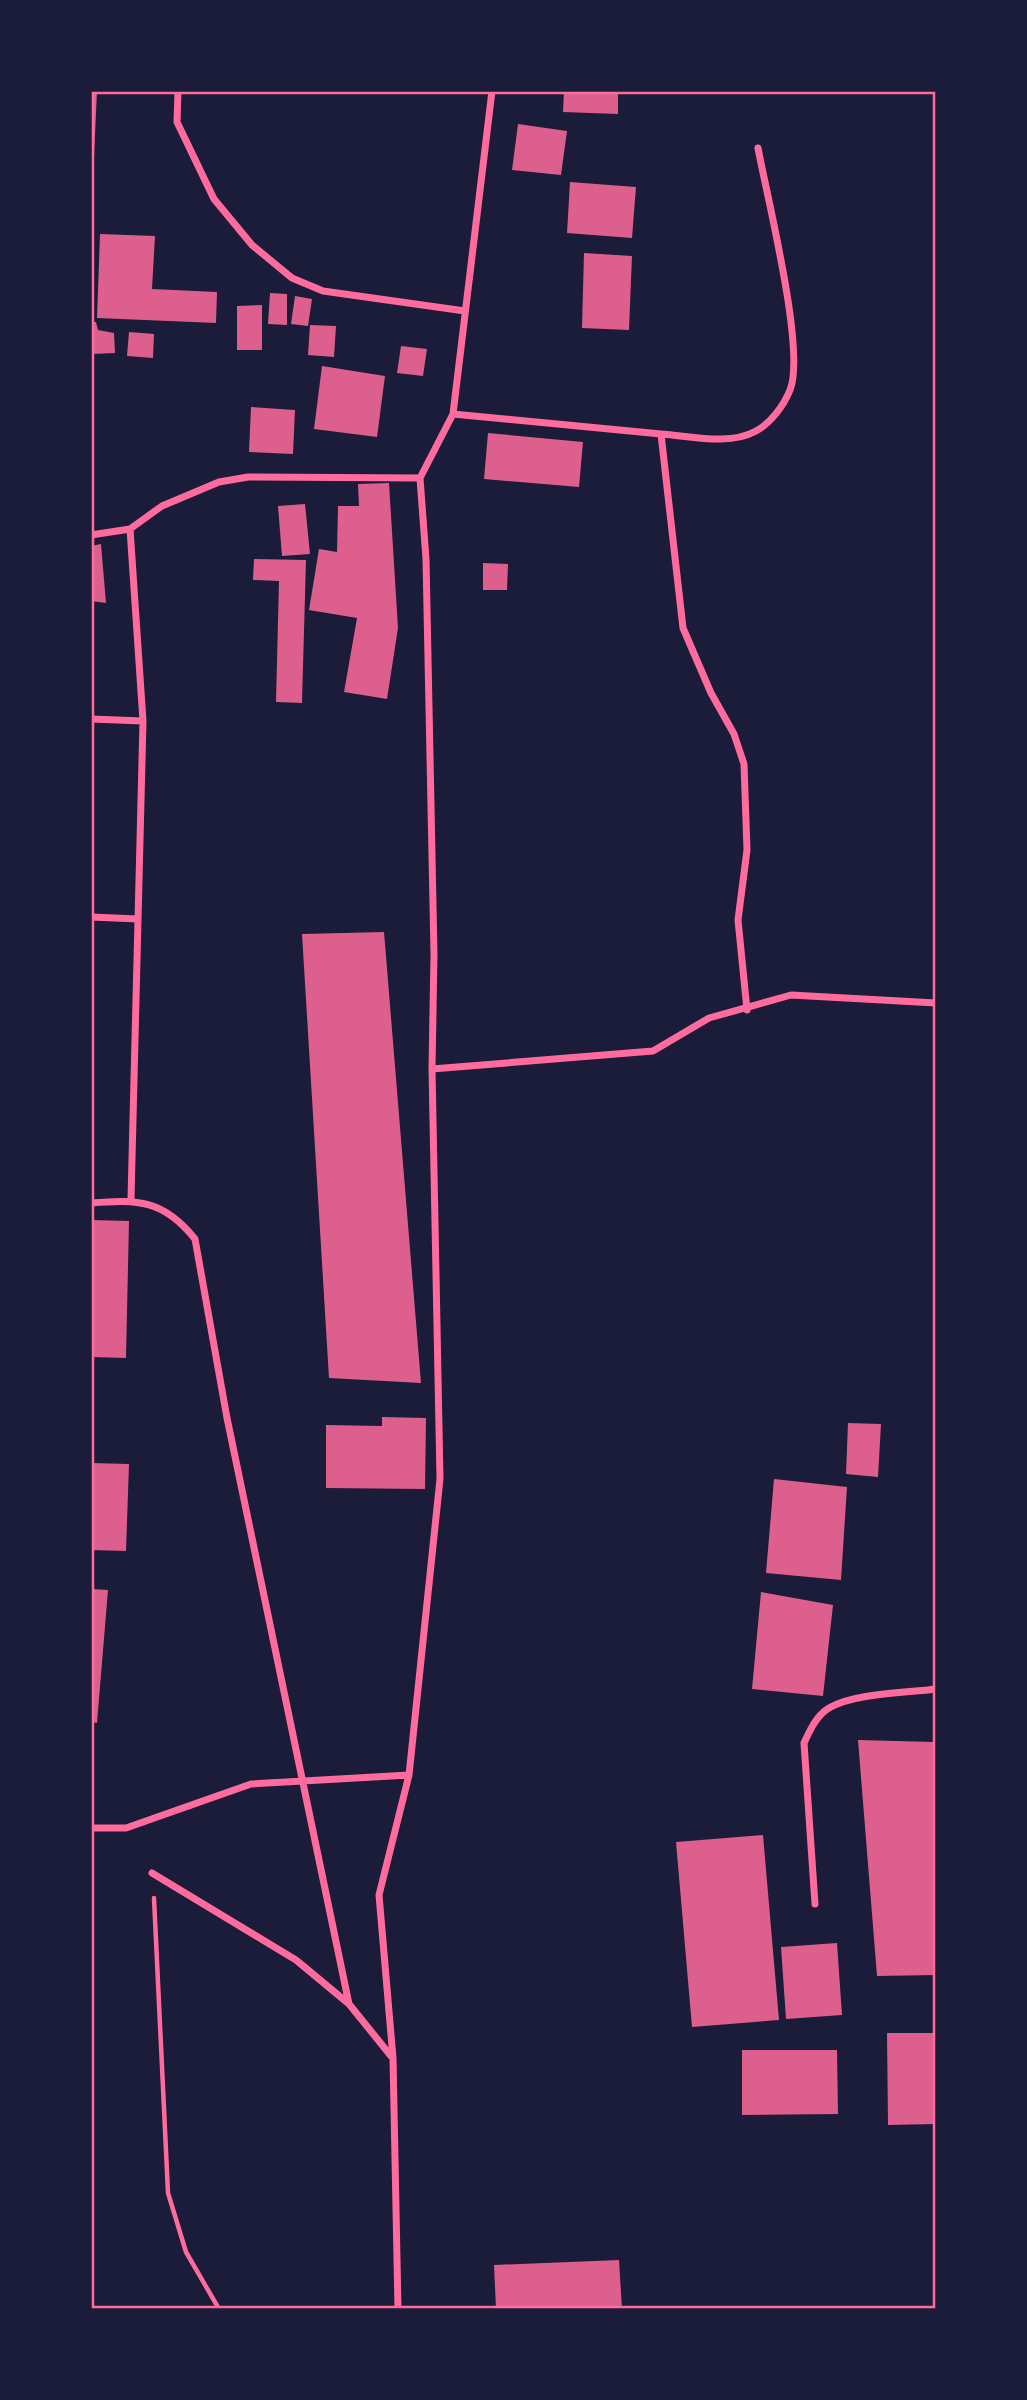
<svg xmlns="http://www.w3.org/2000/svg" width="1027" height="2400" viewBox="0 0 1027 2400" font-family="Raleway,sans-serif">
<style>
.building{fill:#dd5f8e}
.lines{fill:none;stroke-linecap:round;stroke-linejoin:round}
.path{stroke:#ff6b9d;stroke-width:4.5}
.minor{stroke:#ff6b9d;stroke-width:7}
.neatline{fill:none;stroke:#ff6b9d;stroke-width:2.5}
</style>
<rect width="100%" height="100%" fill="#1b1b3a"/>
<path class="building" d="M91 91H97L94 157 91 156Z
M564 91H618V114L563 112Z
M518 124 567 131 561 175 512 170Z
M570 182 636 187 632 238 567 233Z
M100 234 155 236 152 289 217 292 216 323 97 318Z
M584 253 632 256 629 330 582 328Z
M270 293 287 294V325L268 324Z
M295 296 312 299 308 326 291 324Z
M262 305V350H237V306Z
M91 322H96L98 330 114 333 115 353 91 354Z
M310 325 336 326 334 357 308 355Z
M129 332 154 334 153 358 127 356Z
M401 346 427 349 423 376 397 373Z
M322 366 385 376 377 437 314 429Z
M251 407 295 410 293 454 249 452Z
M488 433 583 442 579 487 484 479Z
M389 483 398 628 387 699 344 692 357 618 309 610 319 549 337 552 338 506H359L358 484Z
M305 504 310 554 282 556 278 506Z
M101 544 106 603 91 601V546Z
M254 559 306 560 302 703 276 702 279 581 253 580Z
M483 563 508 564 507 590H483Z
M384 932 421 1383 329 1378 302 934Z
M91 1220 129 1221 126 1358 91 1357Z
M382 1417 426 1418 425 1489 326 1488V1425L382 1426Z
M848 1423 881 1424 878 1477 846 1474Z
M91 1463 129 1464 126 1551 91 1550Z
M774 1479 847 1487 841 1580 766 1573Z
M91 1589 108 1590 97 1723 91 1722Z
M761 1592 833 1605 823 1696 752 1689Z
M858 1740 934 1742 936 1975 877 1976Z
M763 1835 779 2020 692 2027 676 1842Z
M837 1943 842 2015 786 2019 781 1947Z
M887 2033H936V2124L888 2125Z
M742 2050H837L838 2114 742 2115Z
M619 2260 622 2309H496L494 2265Z"/>
<g class="lines">
<path class="path" d="M154 1898 168 2193 186 2252 219 2309"/>
<path class="minor" d="M178 91 177 122 214 199 252 245 292 278 323 291 465 311
M453 414 661 434 683 628 711 693 734 734 744 764 747 850 738 920 747 1010
M661 434C691 436 729 446 756 431 771 423 784 405 790 390 806 351 767 197 758 148
M130 529 143 721 131 1199
M91 535 130 529 162 506 219 482 248 477 420 478
M91 719 143 721
M91 917 138 919
M432 1069 653 1051 709 1018 791 995 936 1003
M91 1203C138 1199 164 1200 195 1239L227 1418 349 2004 391 2056
M91 1828H126L251 1784 409 1775
M152 1873 296 1960 349 2004
M815 1904 804 1743C810 1730 816 1716 829 1708 854 1693 906 1693 936 1689
M398 2309 393 2058 379 1895 409 1775 440 1479 432 1069 434 954 426 559 420 478 453 414 492 91"/>
</g>
<rect width="1027" height="2400" fill="none" stroke="#1b1b3a" stroke-width="186"/>
<rect x="93" y="93" width="841" height="2214" class="neatline"/>
</svg>
